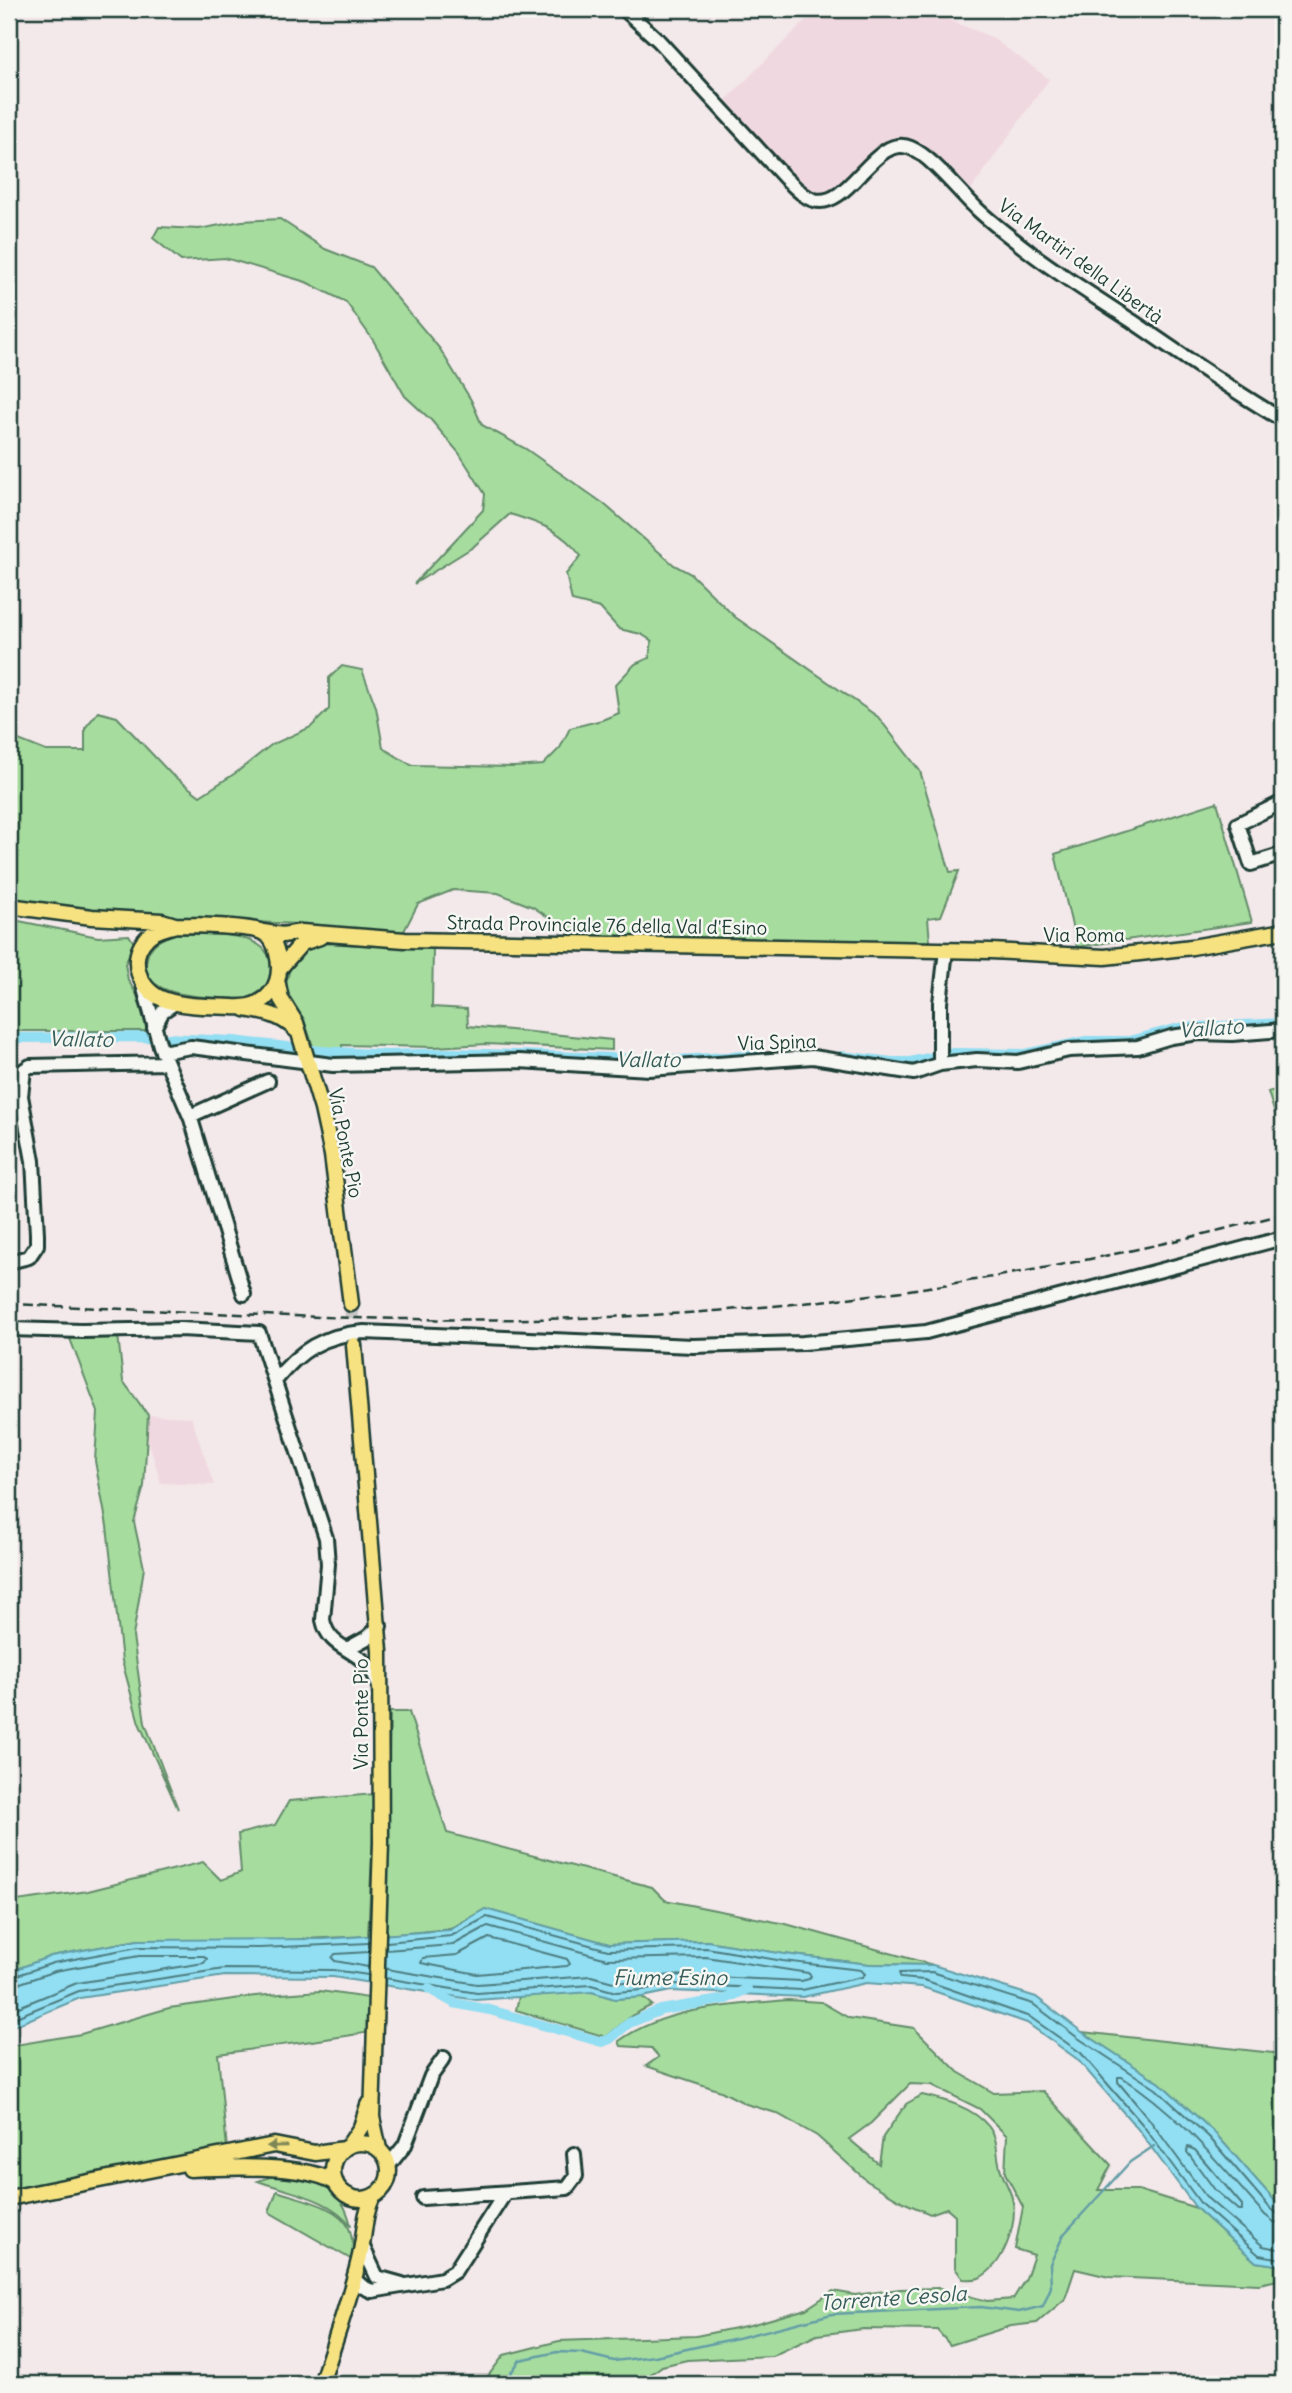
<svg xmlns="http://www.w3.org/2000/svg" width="1292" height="2393" viewBox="0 0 1292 2393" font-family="Delius,sans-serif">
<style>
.built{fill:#f0d8e0}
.green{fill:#a7dc9f;stroke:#638c6a;stroke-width:2}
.water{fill:#92def2;stroke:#649ea6;stroke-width:2}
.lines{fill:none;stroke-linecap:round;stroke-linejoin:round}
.shore{stroke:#4d7d80;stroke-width:2}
.stream{stroke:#649ea6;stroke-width:2.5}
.canal{stroke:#92def2;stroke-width:10}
.major-tunnel{stroke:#c9c6c6;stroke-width:14;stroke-dasharray:14 7;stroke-linecap:butt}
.minor-casing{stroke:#1f3d34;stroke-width:18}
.major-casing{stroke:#1f3d34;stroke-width:19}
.minor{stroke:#f6f6f2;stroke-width:12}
.major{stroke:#f6e281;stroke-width:14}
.rail{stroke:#1f3d34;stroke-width:2.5;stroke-dasharray:10 5;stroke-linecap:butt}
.oneway{fill:#808757}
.labels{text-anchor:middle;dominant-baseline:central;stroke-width:5;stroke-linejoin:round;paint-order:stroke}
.street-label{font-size:19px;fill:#1f3d34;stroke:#f6f6f2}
.water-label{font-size:21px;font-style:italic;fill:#365d5a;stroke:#f6f6f2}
</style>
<rect width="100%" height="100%" fill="#f3e8ea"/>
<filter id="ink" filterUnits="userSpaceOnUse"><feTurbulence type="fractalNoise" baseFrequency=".0143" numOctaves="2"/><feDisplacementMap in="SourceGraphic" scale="14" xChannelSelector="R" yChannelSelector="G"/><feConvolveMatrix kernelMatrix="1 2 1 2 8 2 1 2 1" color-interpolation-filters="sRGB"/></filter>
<g filter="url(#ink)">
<path class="built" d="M817 9H922L991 37 1049 79 970 191 923 144 914 139 901 137 887 141 838 192 827 195 817 194 805 189 794 179 724 102Z
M148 1415 191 1417 214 1485 161 1483 147 1436Z"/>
<path class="green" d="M280 219 325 249 371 267 440 349 471 400 482 425 526 449 604 504 674 565 691 574 735 617 878 717 920 771 950 872 959 871 941 916 928 918 930 942 579 938 533 907 498 893 453 890 418 904 403 933 299 924 180 919 9 900V741L14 738 46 751H85V728L98 712 117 717 171 774 200 796 237 772 271 745 311 727 329 709V678L342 666 362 670 376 707 383 748 411 765 514 767 543 765 560 748 570 728 602 720 619 713 615 685 635 664 649 658 652 641 641 634 619 629 600 608 572 601 566 574 581 556C560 529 541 524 510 514L473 547 414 584 483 510 485 494 459 453 431 420 405 396 373 340 346 302 306 282 225 258 181 261 153 238 159 227 199 229 242 221Z
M1217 802 1252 922 1077 947 1055 854Z
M9 919 98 937 129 935 134 943 125 964 128 980 137 995 147 1031H9Z
M175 934C204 935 275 927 271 972 269 987 259 993 246 999 219 997 136 1002 147 958 150 943 162 938 175 934Z
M317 943 433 948 432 1007 467 1009 468 1026 612 1040V1050L487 1044 434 1047 342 1045 343 1061 317 1058 304 1020 290 1002 285 987 291 965 302 949Z
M1283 1088V1139L1268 1092Z
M118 1335 123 1381 148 1415 144 1486 134 1522 144 1568 133 1636 145 1723 178 1809 139 1723 122 1661 107 1526 95 1461 98 1412 69 1336Z
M390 1712H409L447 1833 652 1887 665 1900 786 1924 933 1965 869 1964 784 1954 707 1941 609 1944 485 1909 450 1929 386 1935Z
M375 1794 368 1936 259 1941 138 1940 51 1956 9 1972V1902L88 1891 203 1862 221 1880 241 1872 238 1834 275 1825 289 1801Z
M320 1991 369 1998 370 2032C319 2041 269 2046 218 2054L227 2149 9 2190V2046L81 2034 169 2008 255 1996Z
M567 1992H592L615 1999 642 1997 652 2005 631 2016 606 2037 516 2010 519 1996Z
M788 2000 821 2002 849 2018 914 2028 958 2072 994 2093 1043 2091 1111 2165 1098 2190H1138L1196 2208 1256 2262 1283 2266V2279L1259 2284 1109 2277 1075 2269 1065 2299 1037 2323 1011 2326 950 2345 937 2330 863 2329 817 2335 772 2356 687 2360 662 2366 637 2384H621L611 2379 571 2384H482L504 2355 559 2341 696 2336 750 2325 806 2309 833 2291 855 2295 900 2289 939 2288 987 2301 1013 2299 1026 2278 1034 2255 1015 2249 1023 2207 1005 2173 1007 2136 980 2109 932 2085 910 2084 871 2123 849 2139 879 2164 883 2137 906 2104 922 2095C945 2100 973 2107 989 2127 998 2139 996 2149 999 2163 1001 2176 1009 2186 1012 2198 1019 2224 1003 2266 979 2278 974 2280 969 2279 963 2279L955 2268V2215L947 2208 930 2214 903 2202 867 2181 817 2136 776 2113 746 2104 721 2091 646 2066 659 2057 651 2048 621 2046 619 2041C667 2007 731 2005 788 2000Z
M1082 2032 1283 2054V2210L1214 2132 1160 2083Z
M274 2176C313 2177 341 2182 351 2226 332 2198 288 2192 258 2181Z
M277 2191C299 2199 338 2205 349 2228 353 2237 353 2250 354 2261L269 2212Z"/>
<path class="water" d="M485 1909 609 1944 707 1941 784 1954 869 1964 933 1965 1036 1997 1082 2032 1160 2083 1214 2132 1283 2210V2266L1256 2262 1196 2208 1137 2128 1077 2059 1027 2023 922 1987 866 1983 803 1997 671 1991 642 1997 615 1999 592 1992 476 2000 333 1977 225 1976 80 1998 9 2028V1972L51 1956 138 1940 324 1939 450 1930Z"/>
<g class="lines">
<path class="shore" d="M489 1938 567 1959 570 1964 567 1966 477 1974 421 1963 423 1958 457 1955Z
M368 1967 335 1961 332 1958 335 1954 369 1952
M386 1969 477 1984 591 1976 617 1983 671 1975 801 1981 809 1979 811 1976 808 1973 706 1957 607 1959 488 1926 453 1945 386 1950
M9 1978 53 1963 138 1947 260 1948 369 1943
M385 1978 477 1993 591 1985 616 1992 642 1990 671 1984 802 1990 862 1977 865 1974 861 1970 783 1961 707 1948 608 1950 487 1917 451 1936 387 1942
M9 1987 55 1971 139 1956H204L207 1959 204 1963 77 1983 9 2011
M9 2020 79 1991 224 1969 333 1970 368 1975
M1188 2147 1195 2150 1242 2205V2210H1238L1215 2190 1187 2152Z
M1283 2215 1278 2214 1270 2208 1209 2137 1156 2089 1078 2038 1033 2004 932 1972 899 1973 901 1978 924 1980 1030 2017 1081 2053 1142 2124 1201 2204 1259 2255 1283 2259
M1283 2223 1274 2222 1265 2215C1218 2163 1182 2116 1122 2077H1118V2082L1149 2119 1207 2198 1263 2246 1283 2250"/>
<path class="stream" d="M506 2384 505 2381 520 2360 557 2352 581 2353 614 2361 655 2356 742 2337 832 2314 981 2307 1019 2312 1043 2306 1051 2287 1050 2264 1064 2234 1130 2162 1154 2146"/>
<path class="canal" d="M9 1038 142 1037 234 1041 322 1051 387 1055 451 1053 678 1060 760 1055
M841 1056 892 1062H910L953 1053 1025 1054 1086 1041H1129L1179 1028 1283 1023
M429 1989 454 2003 490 2010 602 2042 610 2039 629 2023 661 2010 726 1999 747 1989"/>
<path class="major-tunnel" d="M351 1304 354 1345"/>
<defs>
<path id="minor" d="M624 9 658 40 785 178C794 186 803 197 814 200 850 210 875 132 911 148 931 156 960 193 977 209 994 225 1013 239 1031 253 1063 277 1098 299 1132 321 1182 355 1231 390 1283 420
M1283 802 1238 824 1251 864 1283 854
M143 985 160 1046 191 1119 244 1294
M154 1028 163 1011 175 1003
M162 1052 191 1047 333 1065 519 1061 649 1069 813 1057 914 1073 940 1064 977 1060 1018 1062 1069 1050 1138 1047 1171 1037 1199 1033 1232 1034 1283 1030
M940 1064V1003L946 950
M190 1116 268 1081
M9 1262 29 1257 37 1245V1234L33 1161 21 1096 24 1070 30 1066 166 1063
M9 1329 82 1331 180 1329 259 1333 326 1538 328 1564 323 1620C330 1655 367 1645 379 1687
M275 1381C300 1350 323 1335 364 1332L693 1346 803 1343 926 1332 1283 1238
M347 1649 367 1638 380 1626
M389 2165 405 2145 431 2076 444 2058
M423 2198 567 2188 576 2176 574 2154
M363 2247 377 2277 402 2284
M354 2279 363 2287 372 2291 442 2279 455 2271 505 2193"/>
<path id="major" d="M9 906 92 917 162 921 175 925
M176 925C193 925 250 926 262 932 271 935 275 945 277 953 285 985 267 1010 232 1007 210 1006 183 1007 163 999 139 990 127 958 147 938 154 930 167 928 176 925Z
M263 932 282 935 302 932 405 940 991 951 1105 957 1192 947 1283 931
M281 967 302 943 320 937
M278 984 281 999 296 1023 322 1109 332 1155 351 1304
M245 1009C265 1012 281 1015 296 1030
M354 1345 380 1651 381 1843 372 2117 379 2149
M333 2171a28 28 0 1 1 56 0a28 28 0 1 1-56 0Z
M349 2145 361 2127 368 2105
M190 2169C226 2167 306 2163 336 2183
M9 2198 274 2145 315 2153 344 2149
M321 2384C334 2343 349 2302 359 2260 365 2238 363 2216 373 2196"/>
</defs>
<use href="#minor" class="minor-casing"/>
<use href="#major" class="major-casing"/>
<use href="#minor" class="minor"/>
<use href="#major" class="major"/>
<path class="rail" d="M9 1304C183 1311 357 1322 531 1319 785 1316 1038 1279 1283 1214"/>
</g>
<defs><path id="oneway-solid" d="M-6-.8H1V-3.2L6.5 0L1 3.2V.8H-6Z" transform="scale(1.75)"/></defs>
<use class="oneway" href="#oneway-solid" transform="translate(277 2146) rotate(179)"/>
</g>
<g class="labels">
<g class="street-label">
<text transform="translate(1081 261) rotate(36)">Via Martiri della Libertà</text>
<text transform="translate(607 925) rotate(1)">Strada Provinciale 76 della Val d'Esino</text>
<text x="1084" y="935">Via Roma</text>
<text transform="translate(777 1042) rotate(-2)">Via Spina</text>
<text transform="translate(346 1143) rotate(79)">Via Ponte Pio</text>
<text transform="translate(361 1714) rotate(-90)">Via Ponte Pio</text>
</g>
<g class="water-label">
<text transform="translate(1211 1028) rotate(-4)">Vallato</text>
<text transform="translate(81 1039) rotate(1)">Vallato</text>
<text x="648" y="1059">Vallato</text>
<text x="670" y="1977">Fiume Esino</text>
<text transform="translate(893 2298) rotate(-4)">Torrente Cesola</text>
</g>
</g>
<rect width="1292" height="2393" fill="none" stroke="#f6f6f2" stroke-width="35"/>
<rect x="18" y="18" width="1257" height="2358" fill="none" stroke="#1f3d34" stroke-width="2.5" filter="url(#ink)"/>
</svg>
